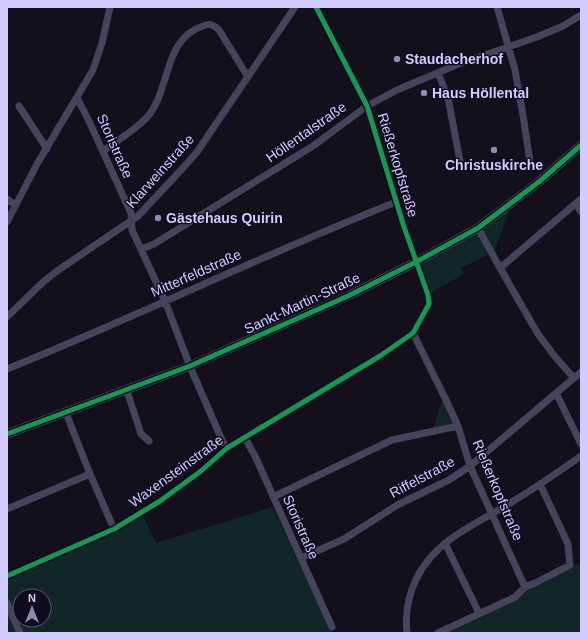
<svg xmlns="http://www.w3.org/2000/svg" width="588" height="640" viewBox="0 0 588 640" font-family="Arial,sans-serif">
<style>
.green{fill:#102627;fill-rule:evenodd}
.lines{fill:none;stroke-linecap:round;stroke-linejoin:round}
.minor{stroke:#46445d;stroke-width:7}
.major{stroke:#5a4e6e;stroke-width:9}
.cycleway-casing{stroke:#100c20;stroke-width:8}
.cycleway{stroke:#139951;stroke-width:5}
.poi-dot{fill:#8e8ab0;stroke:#100c20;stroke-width:1.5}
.labels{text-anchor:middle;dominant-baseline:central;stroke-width:3;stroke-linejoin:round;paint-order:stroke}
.poi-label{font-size:14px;font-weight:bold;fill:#d1cbff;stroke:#100c20;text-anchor:start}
.street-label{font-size:14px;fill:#d1cbff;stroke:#100c20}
</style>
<rect width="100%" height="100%" fill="#13101c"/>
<path class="green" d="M510 209 494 252 481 230Z
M478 232 488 255 461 268 464 274 430 293 419 266Z
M443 398 457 426 432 431Z
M273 507 332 633H7V579L96 541 117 531 142 514 156 543ZM20 596H44V620H20Z
M581 562V633H444L570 567Z"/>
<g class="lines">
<path class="minor" d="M497 7 515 70 523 115 530 162
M438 73 448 98 461 166
M77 98 88 119 131 213 132 230 165 301 191 369 222 440 227 448
M19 106 47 149
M103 151C118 140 137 129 149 115 170 89 164 38 203 26 210 23 214 25 219 30L248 77
M7 199 15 205
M576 204 581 212
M7 222 37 164 93 70 102 43 110 7
M478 228 500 268 538 334 556 358 574 378
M142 249 154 244 313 146 367 106 397 90 456 65 537 37 563 26 581 15
M500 268 581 199
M7 317 43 282 57 271 138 216 182 169 197 152 222 115 295 7
M413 333 445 398 458 426 470 466 525 587
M7 369C138 316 265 254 396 202
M127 391 141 434 149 441
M556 393 581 444
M66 413 90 474 114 529
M245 438 255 456 332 627
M273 497 392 440 458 426
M7 509 90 474
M445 543 479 613
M301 558 344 539 399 504 449 480 470 466 581 372
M7 576 114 529 160 501 201 471 227 448 380 356 413 333 429 304 428 295 404 227 367 106 316 7
M7 603 20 633
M407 633C403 594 420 561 452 538 469 526 489 516 507 505 532 490 557 473 581 456
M438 633 515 597 525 587 535 583 570 565 568 544 540 484"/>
<path class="major" d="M7 434 190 366 348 296 416 262 478 228 540 181 581 145"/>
<defs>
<path id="cycleway" d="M7 434 190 366 348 296 416 262 478 228 540 181 581 145
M7 576 114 529 160 501 201 471 227 448 380 356 413 333 429 304 428 295 404 227 367 106 316 7"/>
</defs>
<use href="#cycleway" class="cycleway-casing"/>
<use href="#cycleway" class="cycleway"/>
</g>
<g class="poi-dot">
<circle cx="397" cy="59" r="4"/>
<circle cx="424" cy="93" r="4"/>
<circle cx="494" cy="150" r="4"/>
<circle cx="158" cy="218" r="4"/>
</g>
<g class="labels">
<g class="poi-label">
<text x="405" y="59">Staudacherhof</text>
<text x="432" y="93">Haus Höllental</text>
<text x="494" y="165" text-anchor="middle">Christuskirche</text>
<text x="166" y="218">Gästehaus Quirin</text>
</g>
<g class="street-label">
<text transform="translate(306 132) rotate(-35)">Höllentalstraße</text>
<text transform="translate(115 146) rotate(66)">Storistraße</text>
<text transform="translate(398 165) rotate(73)">Rießerkopfstraße</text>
<text transform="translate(160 171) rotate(-48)">Klarweinstraße</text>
<text transform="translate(196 273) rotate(-24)">Mitterfeldstraße</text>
<text transform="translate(302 303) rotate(-25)">Sankt-Martin-Straße</text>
<text transform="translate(176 471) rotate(-36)">Waxensteinstraße</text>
<text transform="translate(422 477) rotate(-28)">Riffelstraße</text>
<text transform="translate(498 490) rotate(67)">Rießerkopfstraße</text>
<text transform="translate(301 527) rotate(66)">Storistraße</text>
</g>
</g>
<rect width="588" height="640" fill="none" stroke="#d1cbff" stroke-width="16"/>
<g transform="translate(32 608)"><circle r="19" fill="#100c20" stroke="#5d5879"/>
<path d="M0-3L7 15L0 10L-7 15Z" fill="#8e8ab0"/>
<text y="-6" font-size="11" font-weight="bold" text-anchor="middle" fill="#d1cbff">N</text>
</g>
</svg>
